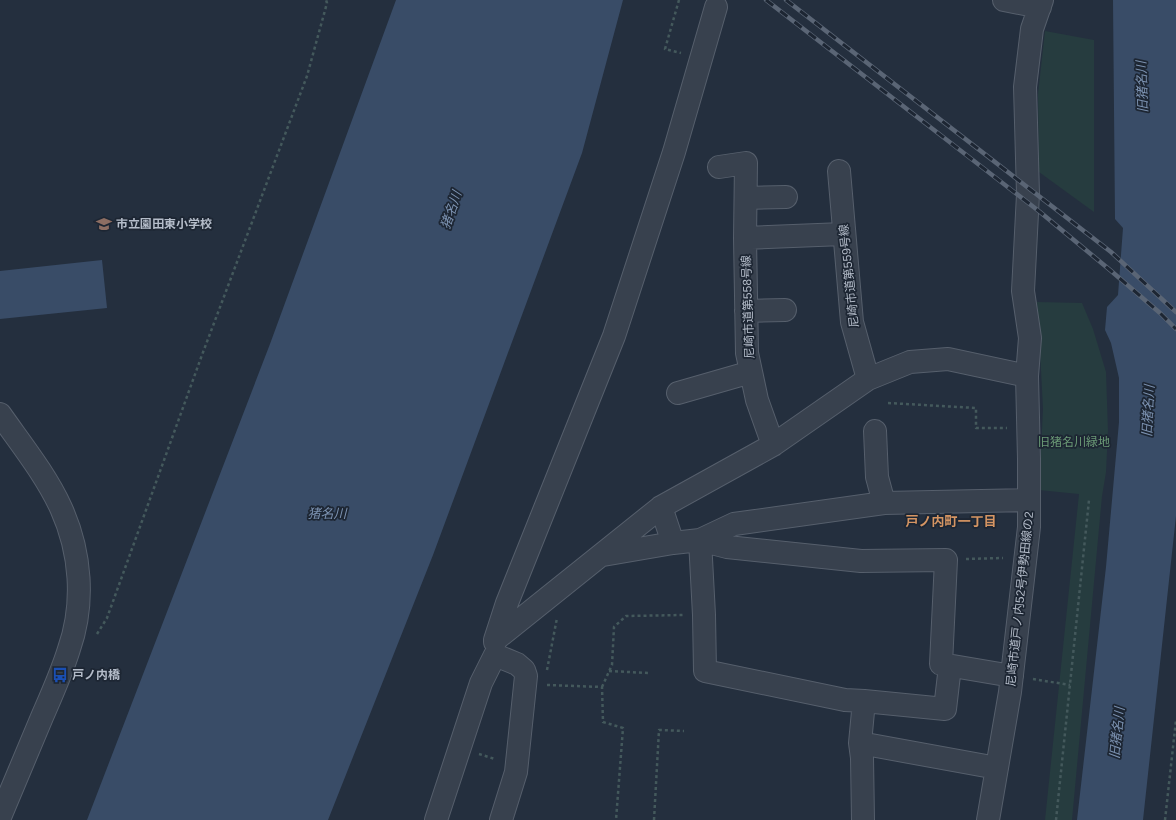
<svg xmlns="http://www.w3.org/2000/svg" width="1176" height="820" viewBox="0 0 1176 820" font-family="Arial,'Noto Sans JP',sans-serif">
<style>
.green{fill:#263c3f}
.water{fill:#394c67}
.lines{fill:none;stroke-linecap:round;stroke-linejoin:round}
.minor-casing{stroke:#565f6c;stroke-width:24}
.path{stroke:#44595c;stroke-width:2.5;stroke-dasharray:3 3;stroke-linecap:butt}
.minor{stroke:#38414e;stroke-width:22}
.rail-casing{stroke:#5a6575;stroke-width:4.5}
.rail{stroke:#1d2633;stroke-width:3;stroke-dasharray:9;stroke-linecap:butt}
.labels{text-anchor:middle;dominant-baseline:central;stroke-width:3.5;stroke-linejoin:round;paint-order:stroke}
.poi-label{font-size:12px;font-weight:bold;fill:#b4bcc9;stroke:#1d2633;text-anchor:start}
.street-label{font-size:12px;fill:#b4bcc9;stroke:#1d2633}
.park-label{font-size:12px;fill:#6b9a76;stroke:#1d2633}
.water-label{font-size:13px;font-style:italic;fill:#7c92b1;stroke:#1d2633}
.neighbourhood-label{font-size:13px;font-weight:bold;fill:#d59563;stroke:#1d2633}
</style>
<rect width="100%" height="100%" fill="#242f3e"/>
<path class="green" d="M1045 31 1094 40V212L1039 172 1038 94Z
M1037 302 1082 303 1093 329 1106 372 1108 431 1106 472 1102 496 1072 820H1045L1079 494 1039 490 1043 409 1039 332Z"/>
<path class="water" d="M396 0H623L582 153 433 555 328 820H87L270 344Z
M1113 0H1176V516L1143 820H1077L1106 567 1119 422V378L1111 343 1105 330 1107 307 1118 295 1123 228 1115 219Z
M102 260 107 308 0 319V271Z"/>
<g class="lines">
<defs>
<path id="minor" d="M1004 0 1040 7
M719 167 746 163 745 238 747 353 757 400 773 445
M839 171 852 322 868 379
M746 198 786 197
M745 238 843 234
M746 311 785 310
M678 393 751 372
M0 414C21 444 46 475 61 508 81 552 85 603 69 649 62 672 52 694 42 717 28 750 14 783 0 817
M875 431 877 477 884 503 1029 500
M661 507 673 543
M603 555 673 543 700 540 727 547 861 561 946 560 941 664 1012 676
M495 640 507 603 614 336 674 152 716 7
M495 642V640L661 507 773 445 868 379 910 362 948 359 1027 376
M864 701 945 709 950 666
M860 743 997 768
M436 820 481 683 495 655 517 664 524 670 526 676 516 772 501 820
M863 820 862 758 860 743 864 701 845 700 705 671 704 615 700 540 734 524 884 503
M988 820 1010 692 1029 527V459L1027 376 1030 338 1023 291 1028 194 1025 87 1032 29 1042 0"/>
</defs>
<use href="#minor" class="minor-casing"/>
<path class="path" d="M679 0 665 49 681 53
M888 403 976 408V428H1007
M966 559 1003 558
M97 634 107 618 202 355 307 76 327 3 326 0
M547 670 557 618
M609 671 648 673
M1033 679 1070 685
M547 685 602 687 603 722 623 728 616 820
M602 687 612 665 614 627 626 616 683 615
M479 754 495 759
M654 820 659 730 684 731
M1056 820 1089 500
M1165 820 1176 720"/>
<use href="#minor" class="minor"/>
<defs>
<path id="rail" d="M766 0 1040 212 1110 270 1160 313 1176 329
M786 0 1111 252 1176 312"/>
</defs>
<use href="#rail" class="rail-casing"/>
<use href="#rail" class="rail"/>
</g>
<defs>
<symbol id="school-bare" viewBox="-9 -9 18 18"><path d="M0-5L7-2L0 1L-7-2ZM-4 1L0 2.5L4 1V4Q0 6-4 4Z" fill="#8d6e63" stroke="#1d2633" stroke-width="2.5" paint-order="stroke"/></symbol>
<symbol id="bus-bare" viewBox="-9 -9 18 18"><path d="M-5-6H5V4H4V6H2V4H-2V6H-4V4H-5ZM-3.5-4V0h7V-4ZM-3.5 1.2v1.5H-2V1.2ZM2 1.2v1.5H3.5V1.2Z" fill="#1a4fb4" stroke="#1d2633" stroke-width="2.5" paint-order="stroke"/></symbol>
</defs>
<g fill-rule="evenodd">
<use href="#school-bare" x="93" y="213" width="22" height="22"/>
<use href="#bus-bare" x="49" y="664" width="22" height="22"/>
</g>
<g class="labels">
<g class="poi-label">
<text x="116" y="224">市立園田東小学校</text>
<text x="72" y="675">戸ノ内橋</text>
</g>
<g class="street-label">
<text transform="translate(849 276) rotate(-96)">尼崎市道第559号線</text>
<text transform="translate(748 307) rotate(-92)">尼崎市道第558号線</text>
<text transform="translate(1020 599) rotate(-84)">尼崎市道戸ノ内52号伊勢田線の2</text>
</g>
<g class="park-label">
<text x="1074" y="442">旧猪名川緑地</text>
</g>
<g class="water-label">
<text transform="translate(1142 87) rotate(-92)">旧猪名川</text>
<text transform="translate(451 210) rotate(-71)">猪名川</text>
<text transform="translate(1148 411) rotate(-87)">旧猪名川</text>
<text x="327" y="513">猪名川</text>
<text transform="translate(1117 733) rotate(-84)">旧猪名川</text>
</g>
<g class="neighbourhood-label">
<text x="951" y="521">戸ノ内町一丁目</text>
</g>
</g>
</svg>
